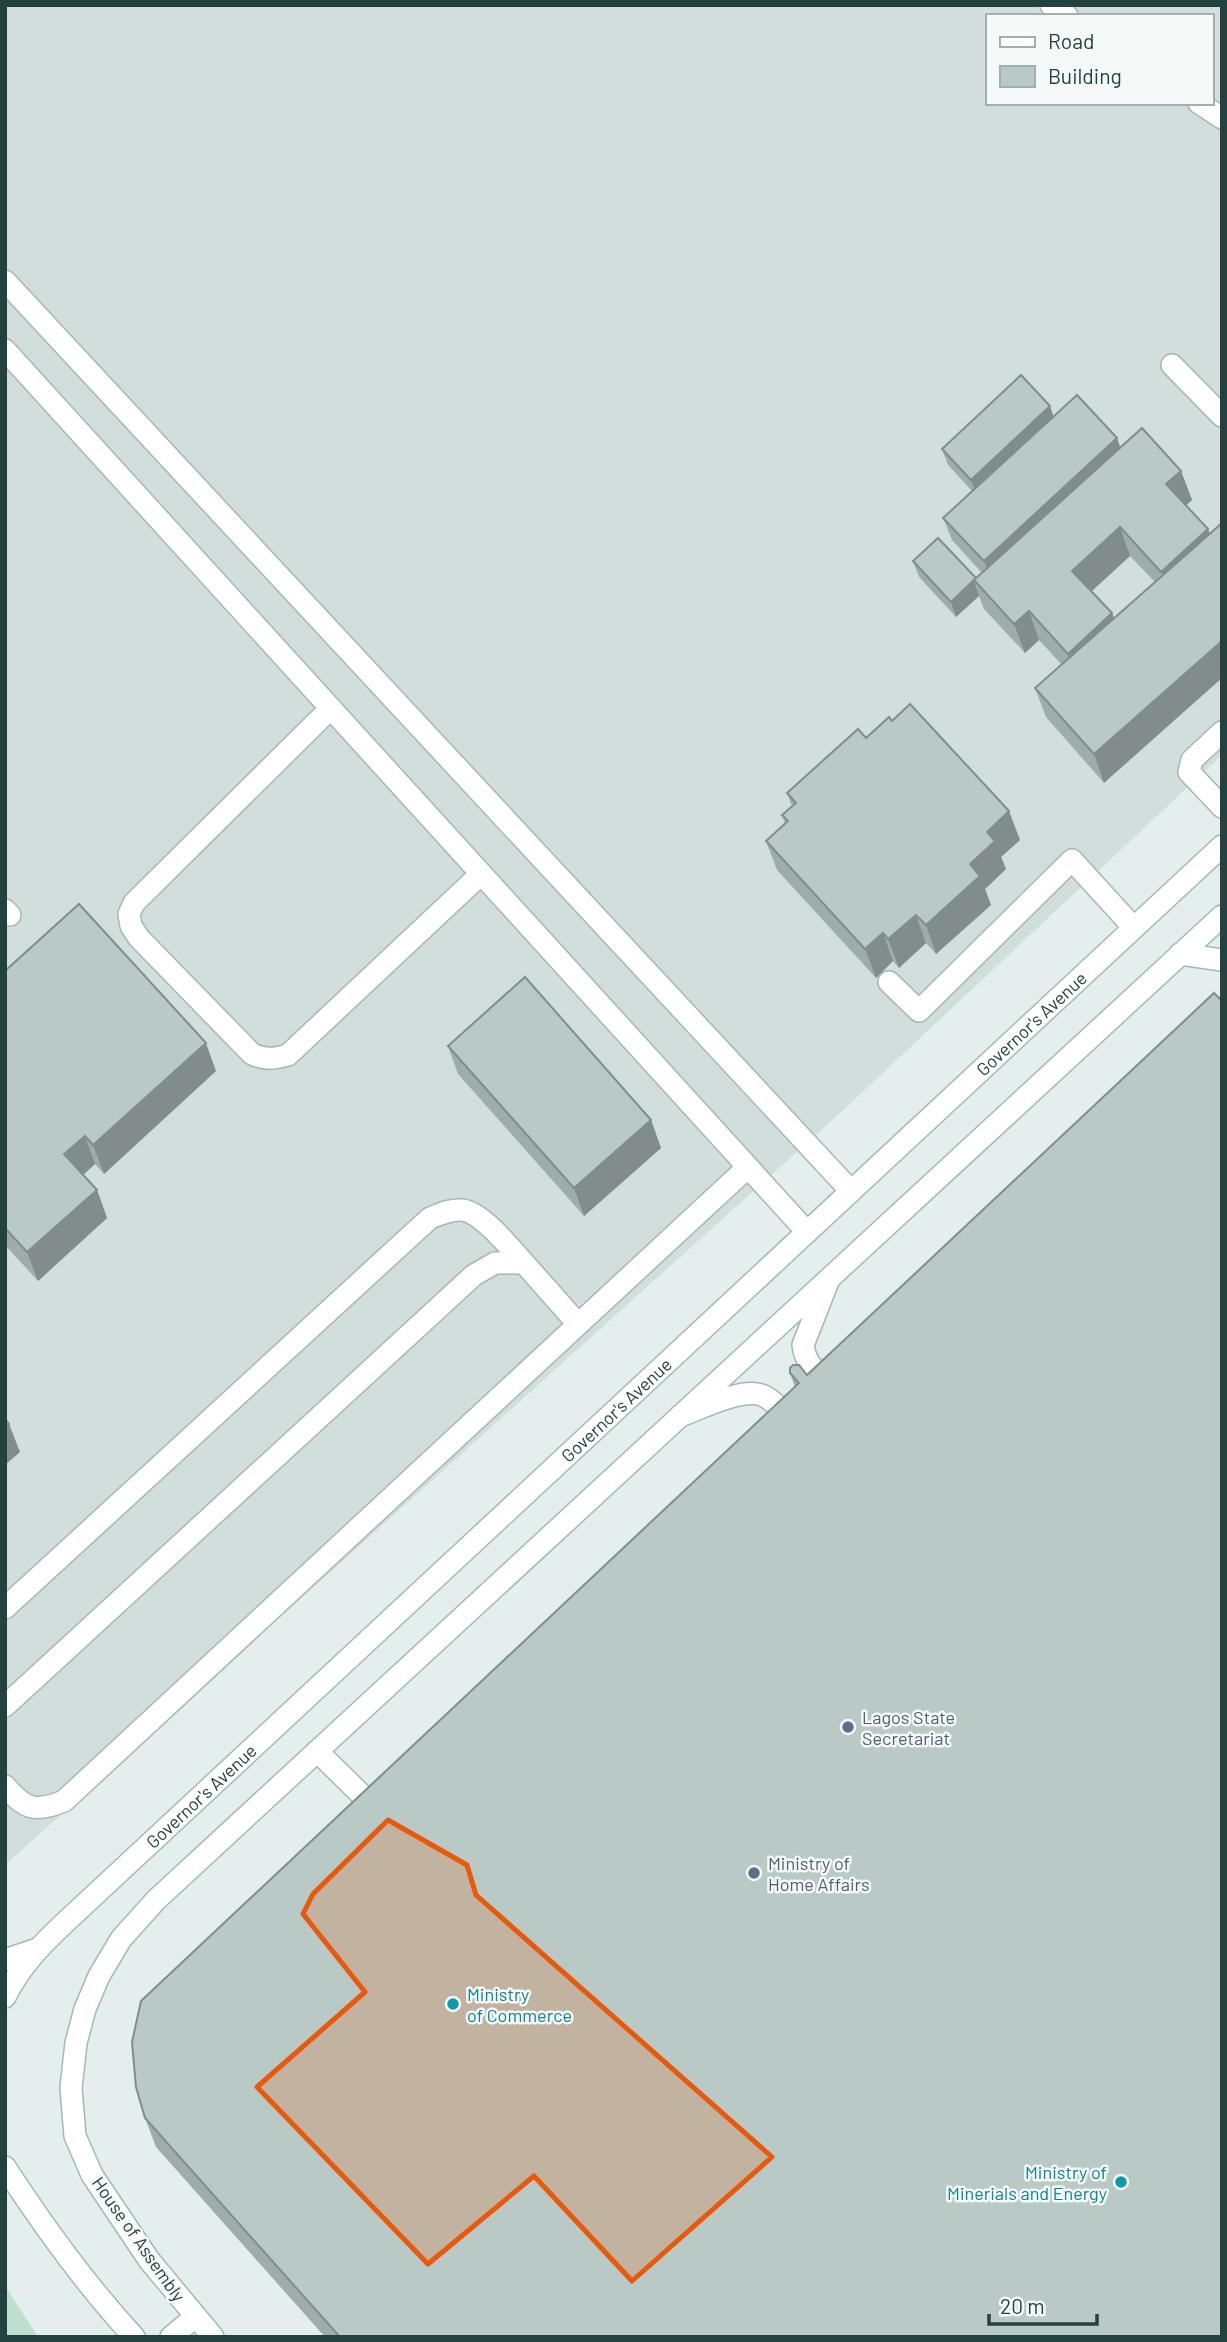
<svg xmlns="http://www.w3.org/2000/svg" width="1227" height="2342" viewBox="0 0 1227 2342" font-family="Barlow,sans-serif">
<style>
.built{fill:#d2dedb;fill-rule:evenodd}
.green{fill:#bce0cd}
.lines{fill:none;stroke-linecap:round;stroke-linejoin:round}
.lane-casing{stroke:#a6b7b5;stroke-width:24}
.street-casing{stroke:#a6b7b5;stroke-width:24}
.secondary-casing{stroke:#a2bab7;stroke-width:24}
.lane{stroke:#fff;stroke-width:21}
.street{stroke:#fff;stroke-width:21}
.secondary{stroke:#fff;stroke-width:21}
.wall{fill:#9fadaa;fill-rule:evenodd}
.shaded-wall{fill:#828d8b}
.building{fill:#b9c9c6;stroke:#828d8b;stroke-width:2}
.marked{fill:#e8590c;fill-opacity:0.2;stroke:#e8590c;stroke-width:5;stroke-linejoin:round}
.service-dot{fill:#5c6f8a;stroke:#f5faf9;stroke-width:2.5}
.culture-dot{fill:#0f9aa8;stroke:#f5faf9;stroke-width:2.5}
.labels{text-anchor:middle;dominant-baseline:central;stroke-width:5;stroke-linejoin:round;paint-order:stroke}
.street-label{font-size:18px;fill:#22413f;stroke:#f5faf9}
.service-label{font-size:18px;fill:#4e5e75;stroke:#f5faf9;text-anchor:start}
.culture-label{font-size:18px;fill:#0d838f;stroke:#f5faf9;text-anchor:start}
</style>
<rect width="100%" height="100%" fill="#e4eeec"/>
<path class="built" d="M5 5H1222V755L839 1114 5 1865ZM987 16H1211V103H987Z"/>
<path class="green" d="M5 2286 38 2337H5Z"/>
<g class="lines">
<defs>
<path id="lane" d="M1051 5 1067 16
M1199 103 1222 118
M5 281 850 1190
M5 350 807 1232
M1172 365 1222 416
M330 709 134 903 129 914 131 926 139 938 252 1054C265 1060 274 1059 288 1055L481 874
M1222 732 1192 760 1189 772 1222 807
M5 910 10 915
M1180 954 1222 960
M889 982 919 1011 1072 860 1134 928
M829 1279 803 1345C805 1365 821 1376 834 1390
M680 1416C700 1409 744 1386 764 1396 776 1402 787 1416 797 1425
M5 1608 430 1218C441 1214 450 1209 462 1210 482 1212 510 1248 524 1263
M5 1706 474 1275 495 1263H524L578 1324
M5 1786C25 1809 35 1813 64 1801L748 1167"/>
<path id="street" d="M317 1751 381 1814
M5 1960 35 1950"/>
<g id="secondary">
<path id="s1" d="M5 1997C21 1964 45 1941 72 1916L1222 846"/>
<path d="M5 2167C44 2227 86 2285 134 2337"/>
<path d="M171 2337 195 2317"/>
<path d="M213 2337 149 2260 92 2175 75 2136 71 2088 76 2043 85 2009 99 1976 121 1939 156 1900 1222 916"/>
</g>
</defs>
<use href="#lane" class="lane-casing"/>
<use href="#street" class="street-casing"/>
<use href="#secondary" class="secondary-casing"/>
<use href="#lane" class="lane"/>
<use href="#street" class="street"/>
<use href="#secondary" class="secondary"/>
</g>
<path class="wall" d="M1054 416 1120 447 1181 471 1192 500 1186 505 1208 529 1209 534 1104 783 1046 717 1035 688 1062 665 1039 640 1025 653 984 609 979 596 956 617 919 577 913 561 976 578 982 573 952 540 943 518 972 491 948 465 942 449ZM1130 556 1155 582 1114 618 1112 613 1092 591Z
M892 721 1020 840 1001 857 1006 869 985 889 991 905 936 954 926 943 899 968 893 961 876 978 777 870 766 841 785 823 782 815 792 806 787 793 866 738Z
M5 971 216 1071 104 1174 95 1164 83 1175 97 1190 107 1218 38 1281 5 1245Z
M448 1046 651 1120 661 1148 584 1216 458 1074Z
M793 1365 1222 2337H325L156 2147 145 2118 795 1387 790 1373Z"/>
<path class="shaded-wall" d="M1050 406 1055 421 977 495 971 480Z
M1117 438 1125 461 993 584 984 561Z
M1181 471 1192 500 1177 513 1166 484Z
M1120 527 1130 556 1083 599 1072 571Z
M1208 529 1218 557 1171 600 1161 572Z
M974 581 979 596 956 617 951 602Z
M1029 611 1039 640 1025 653 1014 624Z
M1112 613 1123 642 1078 683 1068 654Z
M1222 641V678L1104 783 1094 754Z
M1009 811 1020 840 1001 857 1006 869 985 889 991 905 936 954 926 925 970 864 987 832Z
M916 915 926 943 899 968 888 939Z
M883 933 893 961 876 978 865 949Z
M206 1043 216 1071 104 1174 93 1145Z
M651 1120 661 1148 584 1216 574 1188Z
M85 1136 95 1164 75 1182 64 1154Z
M97 1190 107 1218 38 1281 27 1252Z
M9 1424 20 1452 5 1465V1427Z"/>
<path class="building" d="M1021 375 1050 406 971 480 942 449Z
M1077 395 1117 438 984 561 943 518Z
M1142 428 1181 471 1166 484 1208 529 1161 572 1120 527 1072 571 1112 613 1068 654 1029 611 1014 624 974 580Z
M1222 523V641L1094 754 1035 688Z
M938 538 976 578 951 602 913 561Z
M910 704 1009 811 987 832 995 841 970 864 980 876 926 925 916 915 888 939 883 933 865 949 766 841 788 821 782 815 796 803 787 793 858 729 866 738 889 717 892 721Z
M79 904 206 1043 93 1145 85 1136 64 1154 97 1190 27 1252 5 1228V971Z
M525 977 651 1120 574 1188 448 1046Z
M1214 993 1222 1001V2337H340L145 2118 136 2087 132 2042 141 2001 799 1383 790 1373V1368L793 1365H799L807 1375Z
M5 1419 9 1424 5 1427Z"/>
<path class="marked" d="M388 1820 467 1865 476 1895 772 2157 632 2281 534 2176 428 2264 257 2087 365 1992 303 1914 313 1894Z"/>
<g class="service-dot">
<circle cx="848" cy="1727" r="7"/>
<circle cx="754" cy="1873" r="7"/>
</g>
<g class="culture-dot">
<circle cx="453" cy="2004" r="7"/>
<circle cx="1121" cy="2182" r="7"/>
</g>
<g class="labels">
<g class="street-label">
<text stroke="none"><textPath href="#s1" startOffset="1416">Governor's Avenue</textPath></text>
<text stroke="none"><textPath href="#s1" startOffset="849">Governor's Avenue</textPath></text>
<text stroke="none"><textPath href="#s1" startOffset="282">Governor's Avenue</textPath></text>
<text transform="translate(139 2239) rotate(55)">House of Assembly</text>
</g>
<g class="service-label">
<text x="862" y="1717">Lagos State<tspan x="862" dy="21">Secretariat</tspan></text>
<text x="768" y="1863">Ministry of<tspan x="768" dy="21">Home Affairs</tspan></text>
</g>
<g class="culture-label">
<text x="467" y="1994">Ministry<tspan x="467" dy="21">of Commerce</tspan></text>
<text x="1107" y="2172" text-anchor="end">Ministry of<tspan x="1107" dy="21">Minerials and Energy</tspan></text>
</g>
</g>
<rect width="1227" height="2342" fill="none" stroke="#22413f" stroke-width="14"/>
<rect x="986" y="14" width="228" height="91" fill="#f5faf9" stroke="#a1b0af" stroke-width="2"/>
<rect x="1000" y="37" width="35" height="10" fill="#ffffff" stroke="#a1b0af" stroke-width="2"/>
<text x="1048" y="49" font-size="21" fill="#22413f">Road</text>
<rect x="1000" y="66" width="35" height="21" fill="#b9c9c6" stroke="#a1b0af" stroke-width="2"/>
<text x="1048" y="84" font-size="21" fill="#22413f">Building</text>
<path d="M989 2314v10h108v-10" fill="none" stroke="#22413f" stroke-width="3.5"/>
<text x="1000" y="2314" font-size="21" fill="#22413f" stroke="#f5faf9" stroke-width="5" paint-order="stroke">20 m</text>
</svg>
